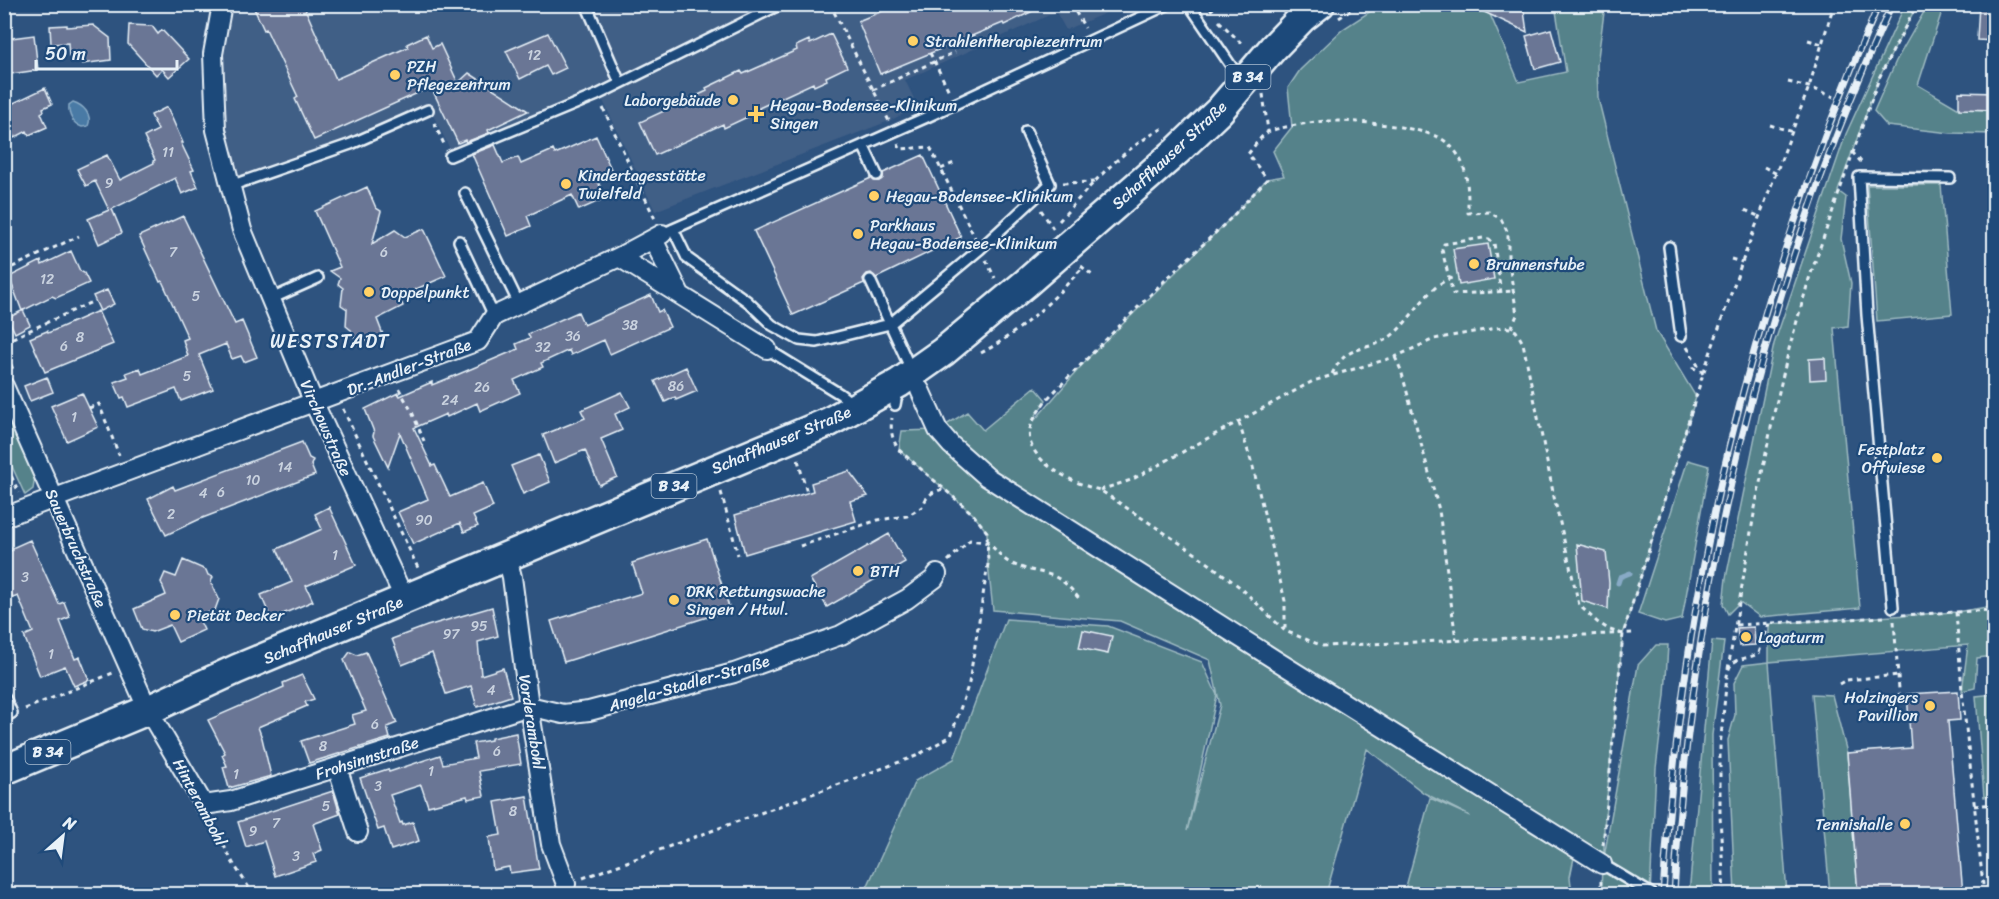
<svg xmlns="http://www.w3.org/2000/svg" width="1999" height="899" viewBox="0 0 1999 899" font-family="Sriracha,sans-serif">
<style>
.built{fill:#405e86}
.green{fill:#54828a;stroke:#9ebac1;stroke-width:1.5}
.water{fill:#487aa5;stroke:#88aac6;stroke-width:1.5}
.lines{fill:none;stroke-linecap:round;stroke-linejoin:round}
.stream{stroke:#88aac6;stroke-width:5}
.building{fill:#6b7695;stroke:#e8f1f8;stroke-width:1.5}
.service-casing{stroke:#e8f1f8;stroke-width:14}
.minor-casing{stroke:#e8f1f8;stroke-width:22}
.primary-casing{stroke:#e8f1f8;stroke-width:33}
.path{stroke:#e8f1f8;stroke-width:3;stroke-dasharray:4.5 4.5;stroke-linecap:butt}
.service{stroke:#1f4a7a;stroke-width:9}
.minor{stroke:#1f4a7a;stroke-width:18}
.primary{stroke:#1f4a7a;stroke-width:28}
.rail-casing{stroke:#e8f1f8;stroke-width:7}
.rail{stroke:#1f4a7a;stroke-width:4.5;stroke-dasharray:14;stroke-linecap:butt}
.poi-dot{fill:#ffd166;stroke:#1f4a7a;stroke-width:2}
.labels{text-anchor:middle;dominant-baseline:central;stroke-width:4.5;stroke-linejoin:round;paint-order:stroke}
.number-label{font-size:14px;fill:#c9d2df}
.shield{fill:#1f4a7a;stroke:#acbfd2;stroke-width:1.5}
.shield-label{font-size:15px;font-weight:bold;fill:#e8f1f8}
.poi-label{font-size:16px;fill:#e8f1f8;stroke:#1f4a7a;text-anchor:start}
.street-label{font-size:16px;fill:#e8f1f8;stroke:#1f4a7a}
.quarter-label{font-size:20px;letter-spacing:1.5px;fill:#e8f1f8;stroke:#1f4a7a}
</style>
<rect width="100%" height="100%" fill="#2e537f"/>
<filter id="ink" filterUnits="userSpaceOnUse"><feTurbulence type="fractalNoise" baseFrequency=".0167" numOctaves="2"/><feDisplacementMap in="SourceGraphic" scale="12" xChannelSelector="R" yChannelSelector="G"/><feConvolveMatrix kernelMatrix="1 2 1 2 8 2 1 2 1" color-interpolation-filters="sRGB"/></filter>
<g filter="url(#ink)">
<path class="built" d="M222 5H1124L1066 30 1056 12 905 80 918 107 889 121 655 211 599 92 455 159 429 107 230 186 216 130Z"/>
<path class="green" d="M1380 5H1486L1519 82 1566 72 1555 5H1605L1597 65 1598 98 1656 331 1696 397 1623 634 1604 827V857L1638 665 1656 645H1668L1665 695 1656 768 1650 894H1601L1602 864 1576 848 1570 877 1572 894H1404L1430 798 1470 816 1424 793 1367 749 1326 894H864L915 781 954 759 1006 619 1108 626 1202 662 1217 695 1187 831 1220 705 1210 660 1120 621 993 610 988 564 987 532 973 514 899 450 902 431 938 430 967 412 983 430 1035 387 1046 400 1036 415 1034 421 1089 357 1230 219 1267 179 1284 176 1273 151 1292 127 1288 88 1300 70 1343 29Z
M1905 5H1917L1879 78 1838 191 1846 197 1841 239 1851 283 1848 326 1834 328 1860 608 1760 617 1740 602 1728 614 1723 604 1726 578 1774 344 1846 134Z
M1928 5H1944L1918 85 1959 109 1994 110V134L1951 133 1887 126 1874 111 1896 61Z
M1867 185H1941L1952 314 1877 321Z
M4 402 36 470 33 489 25 495 5 451Z
M1688 460 1709 466 1682 619 1665 623 1638 614Z
M1994 606V656L1977 658 1975 688 1962 691 1968 645 1769 662 1787 894H1735L1728 740 1735 715 1734 683 1743 665 1769 662V624L1956 612Z
M1712 641 1724 642 1712 735 1713 894H1689Z
M1812 694 1832 695 1847 753 1858 894H1830Z
M1994 694V796L1984 797 1976 696Z"/>
<path class="water" d="M73 102C83 105 93 115 88 126L82 127C73 124 68 115 69 105Z"/>
<g class="lines">
<path class="stream" d="M1618 583 1620 577 1630 573"/>
</g>
<path class="building" d="M252 4H303L336 79 408 47 407 44 426 35 432 48 440 44 458 83 469 73 528 111 488 130 489 133 466 142 465 140 458 143 431 87 314 140 295 99 298 97 266 29 264 30Z
M900 4H1047L1004 25 1003 23 880 74 858 21Z
M1467 4H1512V11H1524L1527 32Z
M1979 4H1995V41L1977 40Z
M67 25V27L93 25 110 38 111 60 82 64V55L69 56 68 43 51 44 50 26Z
M129 25 152 26 158 34 162 30 189 59 169 77 162 69 156 75 128 44Z
M1551 29 1560 62 1535 69 1526 36Z
M548 33 566 68 551 75 546 66 520 79 506 51Z
M831 34 847 67 826 77 827 80 814 86 813 83 759 108 760 111 724 128 723 124 655 155 640 122 707 91 706 88 741 71 743 74 797 50 796 46 809 40 810 44Z
M34 35 38 70 4 75V39Z
M45 88 52 104 43 108 44 111 41 113 47 127 29 135 27 131 14 138 6 121 12 117 7 106Z
M1959 92 1995 93V110L1959 109Z
M167 107 183 143H181L194 170 191 171 198 187 182 194 175 178 112 209 122 233 99 244 88 219 109 210 95 181 86 186 77 169 107 155 120 180 154 163 153 161 155 160 144 137 158 130 151 115Z
M596 136 612 171 596 178 606 198 579 210 572 195 527 216 531 226 508 236 472 154 495 145 503 163 518 157 521 164 553 150 555 154Z
M923 155 961 237 876 278 871 273 867 274 863 279 864 283 793 315 754 231 871 178 874 181H879L883 178V173Z
M367 187 376 208 381 211 372 244 395 230 405 237 424 229 446 276 416 289 414 293 397 292 403 306 377 319 385 340 373 337 358 344 351 330 346 326 347 309 341 305 343 288 338 284 340 278 330 271 340 267 315 211Z
M183 216 235 324 242 321 257 357 244 362 241 356 232 359 226 344 199 355 213 389 181 401 176 389 128 407 124 397 121 398 114 382 128 377 126 373 140 368 142 374 188 356 183 340 188 338 162 281 160 282 139 236Z
M1488 244 1494 279 1459 285 1453 249Z
M71 251 80 271 84 273 89 283 56 298 52 296 22 311 9 277 41 261 42 265Z
M107 290 114 304 100 311 93 296Z
M651 295 658 312 662 310 670 327 610 354 604 340 571 355 569 350 541 363 543 367 514 380 520 393 480 411 477 403 447 417 446 414 414 428 432 466 435 465 450 497 483 483 493 507 473 516 478 526 464 532 460 523 413 544 398 512 428 499 400 433 388 467 373 436 374 432 365 409 398 393 400 396 432 382V385L459 374 518 349 516 344 530 338 528 334 578 312 584 325Z
M23 310 30 325 15 333 8 318Z
M98 311 113 344 45 372 30 338 47 331 48 333Z
M1825 358 1826 379 1810 380 1809 359Z
M686 367 697 391 676 400 675 397 665 402 655 381Z
M47 377 53 392 30 401 24 386Z
M622 392 630 407 615 414 622 430 601 439 617 477 599 485 585 450 554 463 543 435 585 418 581 410Z
M82 393 98 427 67 441 51 406Z
M302 442 309 458 313 460 311 465 315 475 200 519 166 535 148 499 173 486 175 490Z
M539 455 550 482 523 494 511 466Z
M849 471 868 496 850 501 856 521 745 554 735 515 813 491 811 483Z
M329 507 356 565 306 586 313 601 271 619 261 595 292 582 277 549 322 529 315 514Z
M889 534 905 562 827 607 810 579Z
M707 539 730 610 564 662 551 621 642 593 632 563Z
M30 540 59 604 64 602 70 617 60 621 75 659 80 657 89 680 74 686 65 666 40 676 24 636 33 632 18 596 13 598 4 579V553L13 550 12 548Z
M1577 544 1606 552 1609 583 1608 609 1582 601Z
M183 560 206 570 208 575 213 577 211 582 219 599 215 610 198 617 204 630 178 642 170 625 152 632 142 629 134 609 166 595 161 582 165 573 176 577Z
M492 607 498 636 478 642 481 675 503 668 511 696 477 707 471 686 446 694 432 653 402 665 392 639 427 626Z
M1754 627 1755 645 1739 646 1737 628Z
M1083 630 1112 636 1108 654 1079 648Z
M350 652 357 655 366 652 397 723 387 727 390 738 309 763 301 741 355 724 352 715 366 711 344 660Z
M302 675 314 699 305 702 307 706 258 727 262 738 271 776 229 788 223 767 227 766 222 755 225 753 208 720 284 687 283 683Z
M1958 691 1960 720 1948 721 1963 894H1858L1847 753 1911 748 1907 694Z
M516 733 521 764 479 771 484 796 468 799 467 796 428 806 421 785 390 795 400 823 402 822 403 825 413 822 419 841 391 850 384 828 378 830 360 778 388 769 389 772 440 755 443 764 476 758 473 743 491 740V738Z
M333 791 340 814 313 824 322 850 313 854 316 862 275 876 264 841 246 847 238 822Z
M527 796 539 869 510 873 509 867 493 870 489 837 501 835 495 802Z"/>
<g class="lines">
<defs>
<path id="service" d="M586 4 620 83
M1189 4 1240 79
M863 145 877 175
M450 156 597 95 781 4
M230 186 351 144 428 110
M465 193 519 304
M673 229 687 258 747 301 772 325 799 340 817 342 890 324 980 249 1050 184 1026 131
M662 234 927 117 1169 4
M459 241 494 316
M1669 247 1681 336
M870 280 912 372
M271 299 318 278
M767 349 840 394 853 404
M895 405 898 389
M1893 607 1867 315 1859 177 1950 178
M4 696 12 713 4 717
M1602 864 1652 894"/>
<path id="minor" d="M222 4 213 54 216 130 242 230 314 403 405 600
M653 239 680 294
M619 257 767 349
M4 386 148 710 204 805 231 801 529 706
M920 390 938 430 951 445 987 477 1277 661 1602 864
M4 517 478 341 494 316 619 257 662 234
M507 558 512 577 529 706 551 844 566 884
M529 706 563 714 589 711 734 673 841 635 907 599 934 579 937 574
M337 767 358 832"/>
<path id="primary" d="M4 770 148 710 237 669 829 422 899 383 943 352 1026 283 1177 151 1219 111 1273 48 1302 18 1320 4"/>
</defs>
<use href="#service" class="service-casing"/>
<use href="#minor" class="minor-casing"/>
<use href="#primary" class="primary-casing"/>
<path class="path" d="M830 4 889 121
M890 4 891 8
M1071 4 1085 28
M1210 11 1218 4
M1339 18 1360 4
M1219 21 1244 46
M1808 40 1822 44
M930 53 949 91
M1788 82 1809 87 1834 97
M873 90 955 52
M1263 94 1268 131
M603 108 655 219
M434 123 444 144
M1770 125 1793 132
M898 144 900 149 930 147 975 238
M1852 152 1863 164
M1764 167 1777 174
M941 169 956 162
M1063 183 1095 182
M1041 210 1054 230
M1745 210 1760 217
M1059 221C1090 186 1123 147 1166 127
M1731 259 1742 262
M986 260 995 278
M1081 266 1092 275
M4 271 79 236
M1501 293 1494 243 1489 239 1483 238 1444 244 1442 250 1453 294 1514 291
M4 342 94 301
M1687 347 1703 374
M4 348 14 372
M981 353C1021 332 1053 300 1083 267
M1395 357 1401 370 1439 510 1456 640
M1692 367 1700 372
M1332 374C1347 343 1364 353 1388 338 1412 323 1427 282 1456 277
M399 389 412 412 424 441
M89 408 99 404 119 455
M343 409 418 568
M1239 423 1253 467 1285 601V631
M4 460 19 493
M798 460 807 493
M1100 490 1131 480 1313 381 1395 357 1434 339 1502 327 1511 328
M721 492 738 555
M800 546 878 520 907 516 922 507 926 499 932 493 945 488
M948 561 970 540C976 541 985 541 989 544 997 550 1001 558 1010 563 1043 578 1054 565 1080 600
M1956 612 1962 691 1984 894
M1902 615 1994 610
M1894 621 1900 703
M1736 625 1884 617
M1623 634 1610 630 1597 622 1579 605 1554 497 1523 343 1516 331 1511 329 1517 315 1508 257V233L1501 219 1489 212 1468 213C1468 187 1469 160 1446 142 1427 126 1350 120 1325 121 1313 122 1281 127 1270 131 1262 134 1254 147 1248 154L1267 179 1230 219 1159 286 1046 400C1040 409 1033 418 1030 429 1023 461 1077 485 1100 490L1199 556 1241 588 1285 631 1323 646 1633 633
M1728 669 1755 508 1774 413 1789 349 1809 279 1879 78 1917 4
M1839 684 1846 680 1899 675
M25 709 113 673
M1974 806 1994 804
M211 821 233 863 253 894
M1603 845 1623 634 1703 374 1742 262 1809 87 1834 4
M583 878 916 756 951 736 969 683 988 564 987 532 973 514 899 450C892 439 890 431 892 418
M1601 894V881
M1724 894 1720 815V747L1727 676C1731 654 1744 662 1759 653L1769 624"/>
<use href="#service" class="service"/>
<use href="#minor" class="minor"/>
<use href="#primary" class="primary"/>
<defs>
<path id="rail" d="M1663 894C1682 582 1753 291 1879 4
M1674 894C1691 588 1764 284 1892 4"/>
</defs>
<use href="#rail" class="rail-casing"/>
<use href="#rail" class="rail"/>
</g>
</g>
<g class="poi-dot">
<circle cx="913" cy="41" r="6"/>
<circle cx="395" cy="75" r="6"/>
<circle cx="733" cy="100" r="6"/>
<path d="M753 105h6v6h6v6h-6v6h-6v-6h-6v-6h6z"/>
<circle cx="566" cy="184" r="6"/>
<circle cx="874" cy="196" r="6"/>
<circle cx="858" cy="234" r="6"/>
<circle cx="1474" cy="264" r="6"/>
<circle cx="369" cy="292" r="6"/>
<circle cx="1937" cy="458" r="6"/>
<circle cx="858" cy="571" r="6"/>
<circle cx="674" cy="600" r="6"/>
<circle cx="175" cy="615" r="6"/>
<circle cx="1746" cy="637" r="6"/>
<circle cx="1930" cy="706" r="6"/>
<circle cx="1905" cy="824" r="6"/>
</g>
<g class="labels">
<g class="number-label">
<text x="534" y="55">12</text>
<text x="168" y="152">11</text>
<text x="109" y="183">9</text>
<text x="173" y="252">7</text>
<text x="384" y="252">6</text>
<text x="47" y="279">12</text>
<text x="196" y="296">5</text>
<text x="630" y="325">38</text>
<text x="573" y="336">36</text>
<text x="80" y="337">8</text>
<text x="64" y="346">6</text>
<text x="543" y="347">32</text>
<text x="187" y="376">5</text>
<text x="676" y="386">86</text>
<text x="482" y="387">26</text>
<text x="450" y="400">24</text>
<text x="74" y="417">1</text>
<text x="285" y="467">14</text>
<text x="253" y="480">10</text>
<text x="221" y="492">6</text>
<text x="203" y="493">4</text>
<text x="171" y="514">2</text>
<text x="424" y="520">90</text>
<text x="335" y="555">1</text>
<text x="25" y="577">3</text>
<text x="479" y="626">95</text>
<text x="451" y="634">97</text>
<text x="51" y="654">1</text>
<text x="491" y="690">4</text>
<text x="375" y="724">6</text>
<text x="323" y="746">8</text>
<text x="497" y="751">6</text>
<text x="431" y="771">1</text>
<text x="236" y="774">1</text>
<text x="378" y="786">3</text>
<text x="326" y="806">5</text>
<text x="513" y="811">8</text>
<text x="276" y="823">7</text>
<text x="253" y="831">9</text>
<text x="296" y="856">3</text>
</g>
<g class="shield">
<rect x="1225.5" y="65" width="45" height="24" rx="4.5"/>
<rect x="651.5" y="474" width="45" height="24" rx="4.5"/>
<rect x="25.5" y="740" width="45" height="24" rx="4.5"/>
</g>
<g class="shield-label">
<text x="1248" y="77">B 34</text>
<text x="674" y="486">B 34</text>
<text x="48" y="752">B 34</text>
</g>
<g class="poi-label">
<text x="925" y="41">Strahlentherapiezentrum</text>
<text x="407" y="66">PZH<tspan x="407" dy="18">Pflegezentrum</tspan></text>
<text x="721" y="100" text-anchor="end">Laborgebäude</text>
<text x="770" y="105">Hegau-Bodensee-Klinikum<tspan x="770" dy="18">Singen</tspan></text>
<text x="578" y="175">Kindertagesstätte<tspan x="578" dy="18">Twielfeld</tspan></text>
<text x="886" y="196">Hegau-Bodensee-Klinikum</text>
<text x="870" y="225">Parkhaus<tspan x="870" dy="18">Hegau-Bodensee-Klinikum</tspan></text>
<text x="1486" y="264">Brunnenstube</text>
<text x="381" y="292">Doppelpunkt</text>
<text x="1925" y="449" text-anchor="end">Festplatz<tspan x="1925" dy="18">Offwiese</tspan></text>
<text x="870" y="571">BTH</text>
<text x="686" y="591">DRK Rettungswache<tspan x="686" dy="18">Singen / Htwl.</tspan></text>
<text x="187" y="615">Pietät Decker</text>
<text x="1758" y="637">Lagaturm</text>
<text x="1918" y="697" text-anchor="end">Holzingers<tspan x="1918" dy="18">Pavillion</tspan></text>
<text x="1893" y="824" text-anchor="end">Tennishalle</text>
</g>
<g class="street-label">
<text transform="translate(1169 155) rotate(-43)">Schaffhauser Straße</text>
<text transform="translate(409 367) rotate(-21)">Dr.-Andler-Straße</text>
<text transform="translate(326 428) rotate(66)">Virchowstraße</text>
<text transform="translate(781 440) rotate(-23)">Schaffhauser Straße</text>
<text transform="translate(76 548) rotate(66)">Sauerbruchstraße</text>
<text transform="translate(333 630) rotate(-23)">Schaffhauser Straße</text>
<text transform="translate(689 683) rotate(-16)">Angela-Stadler-Straße</text>
<text transform="translate(532 722) rotate(81)">Vorderambohl</text>
<text transform="translate(367 758) rotate(-18)">Frohsinnstraße</text>
<text transform="translate(200 802) rotate(62)">Hinterambohl</text>
</g>
<g class="quarter-label">
<text x="330" y="341">WESTSTADT</text>
</g>
</g>
<rect width="1999" height="899" fill="none" stroke="#1f4a7a" stroke-width="24"/>
<rect x="12" y="12" width="1975" height="875" fill="none" stroke="#e8f1f8" stroke-width="2" filter="url(#ink)"/>
<g transform="translate(63 836) rotate(28)" stroke="#1f4a7a" stroke-width="4.5" paint-order="stroke">
<path d="M0-4.5L10 22L0 15L-10 22Z" fill="#e8f1f8"/>
<text y="-9" font-size="16" font-weight="bold" text-anchor="middle" fill="#e8f1f8">N</text>
</g>
<path d="M36 60v9h141v-9" fill="none" stroke="#e8f1f8" stroke-width="3"/>
<text x="45" y="60" font-size="18" fill="#e8f1f8" stroke="#1f4a7a" stroke-width="4.5" paint-order="stroke">50 m</text>
</svg>
